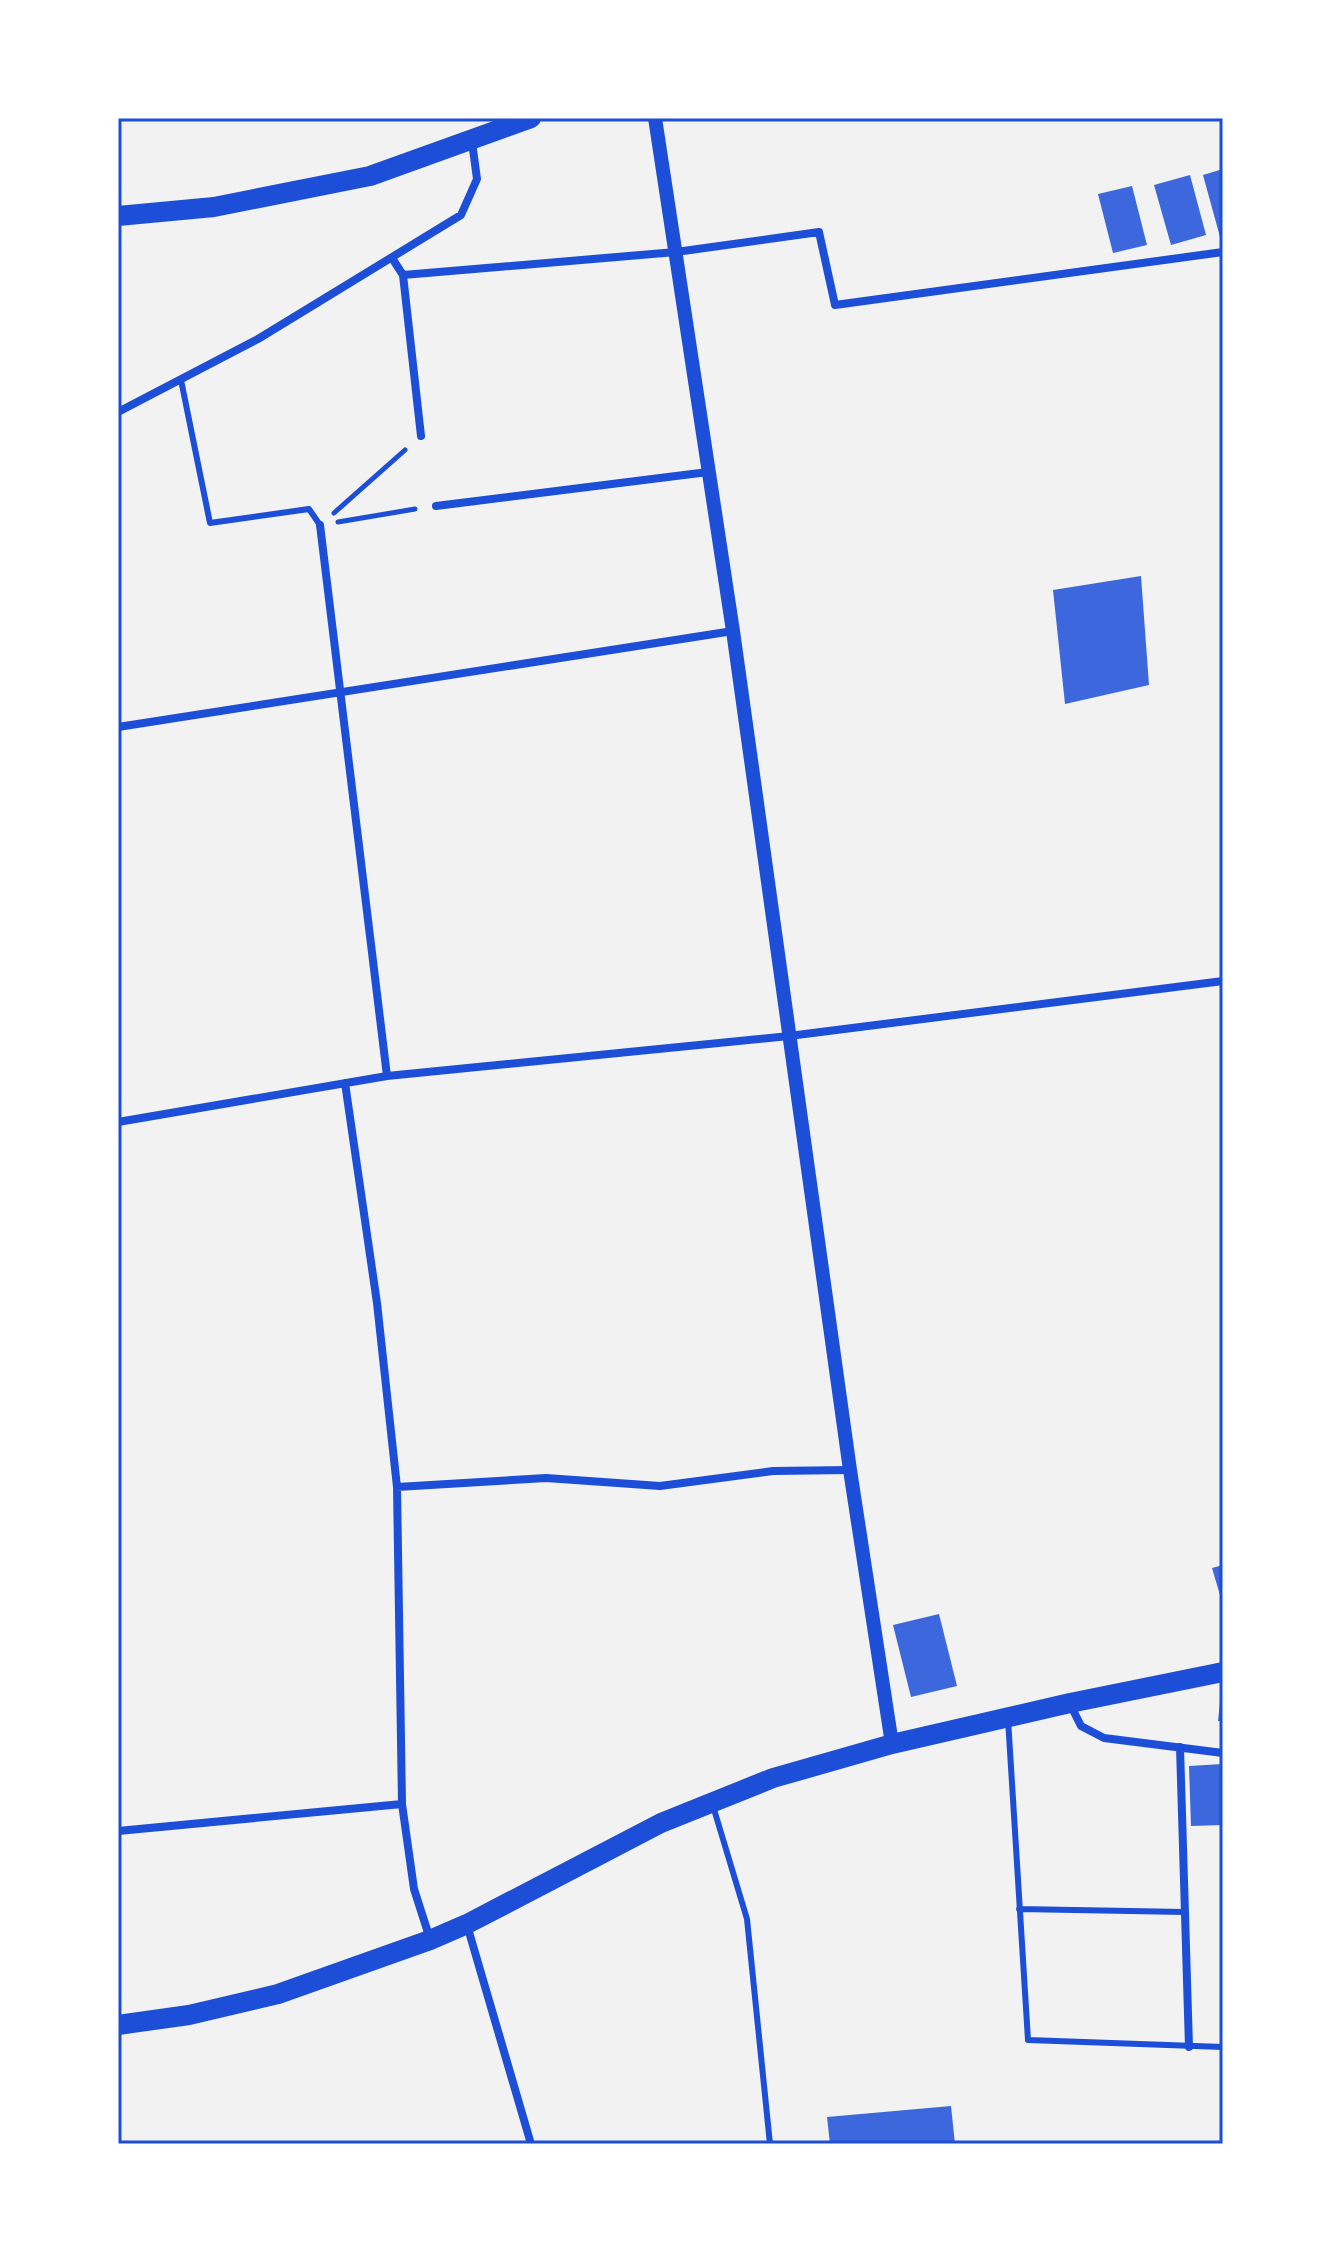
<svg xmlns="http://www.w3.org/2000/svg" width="1341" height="2262" viewBox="0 0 1341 2262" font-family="Georgia,serif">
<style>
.building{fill:#3d67dc}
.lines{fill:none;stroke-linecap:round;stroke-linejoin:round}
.path{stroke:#1d4ed8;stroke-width:5}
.service{stroke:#1d4ed8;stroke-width:6}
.minor{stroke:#1d4ed8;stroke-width:8}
.tertiary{stroke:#1d4ed8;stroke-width:14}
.primary{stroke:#1d4ed8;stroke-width:20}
.neatline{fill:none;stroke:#1d4ed8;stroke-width:3}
</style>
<rect width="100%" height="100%" fill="#f2f2f2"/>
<path class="building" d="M1223 169V236L1220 237 1203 175Z
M1190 175 1206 235 1171 245 1154 185Z
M1132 186 1147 245 1113 253 1098 194Z
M1141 576 1149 685 1065 704 1053 590Z
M1223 1565V1602H1222L1212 1568Z
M939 1614 957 1686 911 1697 893 1625Z
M1221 1692 1223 1693V1721H1218Z
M1223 1764V1825L1191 1826 1189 1766Z
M951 2106 955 2144H830L827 2117Z"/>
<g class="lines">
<path class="path" d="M334 513 405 450
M338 522 415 509"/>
<path class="service" d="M181 380 210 523 309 509 320 525
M1008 1719 1028 2040 1223 2047
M713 1806 747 1919 770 2144
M1019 1909 1185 1912"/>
<path class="minor" d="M392 258 403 275 676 252 819 232 835 305 1223 252
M403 275 421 436
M118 412 258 339 461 215 477 179 472 142
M436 506 708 472
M320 525 387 1076
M118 727 733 631
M345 1083 377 1303 397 1487 402 1804 414 1889 430 1939
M118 1122 387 1076 789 1036 1223 981
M397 1487 546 1478 660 1486 773 1471 850 1470
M1070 1704 1081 1726 1104 1738 1223 1753
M1180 1747 1189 2047
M118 1831 402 1804
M467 1925 531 2144"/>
<path class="tertiary" d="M655 118 733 631 850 1470 892 1744"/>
<path class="primary" d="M118 216 214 207 370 176 531 118
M118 2025 189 2015 278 1994 430 1940 467 1924 661 1823 773 1778 892 1744 1070 1703 1223 1672"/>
</g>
<rect width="1341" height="2262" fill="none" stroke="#ffffff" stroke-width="240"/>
<rect x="120" y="120" width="1101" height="2022" class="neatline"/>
</svg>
